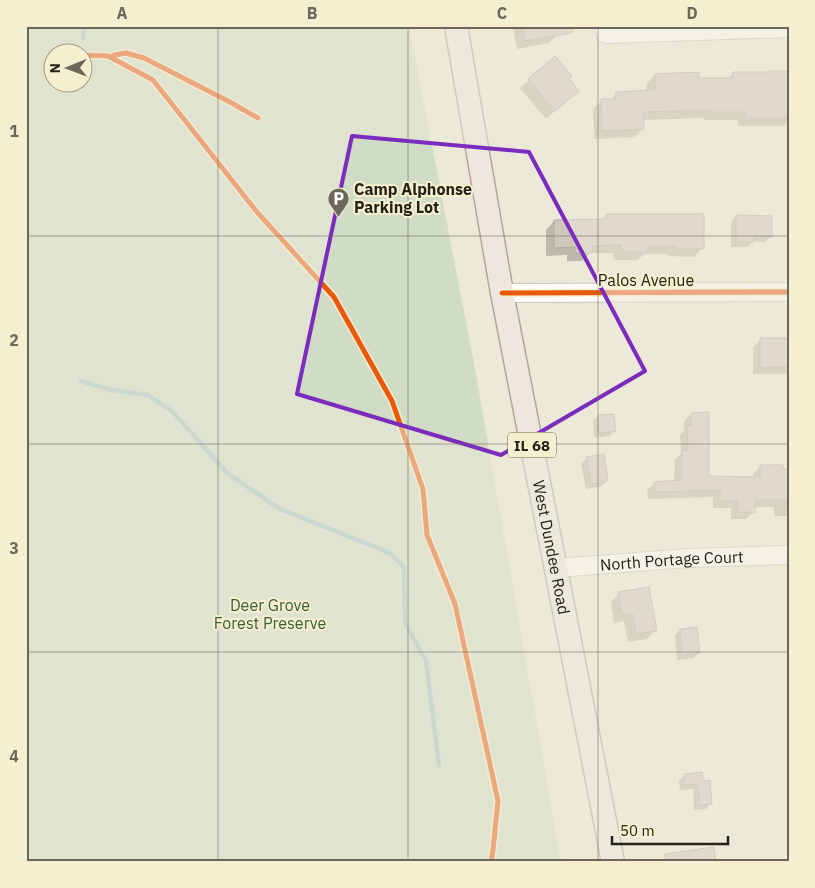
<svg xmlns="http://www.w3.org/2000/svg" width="815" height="888" viewBox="0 0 815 888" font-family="'IBM Plex Sans',sans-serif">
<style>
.green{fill:#d0dcc5;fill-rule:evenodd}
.shadow{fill:#0003}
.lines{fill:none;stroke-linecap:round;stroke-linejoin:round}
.stream{stroke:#a4c0c6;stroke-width:4.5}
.building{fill:#cfc8ba;stroke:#b0ab9e}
.minor-casing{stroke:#c9c6b8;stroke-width:20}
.major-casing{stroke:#b3a596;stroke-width:25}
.minor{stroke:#fcfcf9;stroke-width:18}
.major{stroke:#eee7e0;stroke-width:22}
.cycleway-casing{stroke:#f6efcf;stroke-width:8}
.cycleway{stroke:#e8590c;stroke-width:5}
.marked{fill:none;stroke:#7b2cbf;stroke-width:4;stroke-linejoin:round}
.grid{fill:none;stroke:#6a685a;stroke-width:1;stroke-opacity:0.55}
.labels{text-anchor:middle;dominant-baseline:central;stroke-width:4;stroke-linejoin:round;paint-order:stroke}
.shield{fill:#f6efcf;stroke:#63604e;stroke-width:1}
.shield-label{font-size:15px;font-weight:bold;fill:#242216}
.poi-label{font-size:16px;font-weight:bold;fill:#242216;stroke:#f6efcf;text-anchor:start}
.street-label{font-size:16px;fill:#242216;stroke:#f6efcf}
.park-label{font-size:16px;fill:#375f34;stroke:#f6efcf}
.neatline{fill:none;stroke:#6a685a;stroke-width:2}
.grid-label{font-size:16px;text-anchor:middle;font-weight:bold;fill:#6a685a}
</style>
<rect width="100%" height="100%" fill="#ede9d8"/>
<path class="green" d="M26 26H409L475 369 561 862H26ZM52 52H82V82H52Z"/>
<path class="shadow" d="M513 26H556L557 35 549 43 517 49Z
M789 72V121L783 126H738V120H704V118L642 120 643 129 634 137 594 139 593 109 601 101 610 100 616 94 647 92V83L655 75 698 79H728L733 73Z
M568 79 569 99 546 119 520 88 529 80Z
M607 215 702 248 694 257 668 256V254H644L638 260H614L613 253H590L582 261H567V255L546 256V230L554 221 602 220Z
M736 216 771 236 765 242 753 241 747 247H731V222Z
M789 339V374H753V347L760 340Z
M692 414 708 478H753V474L760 467 789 470V516H774V507H754V512L746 519H731V508H713V497L648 499 647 490 655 483 674 482 675 460 681 453 680 435 684 431V421Z
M598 416 614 431 609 436 594 438 593 421Z
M587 458 607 480 602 486 586 489 581 464Z
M619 594 655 630 647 639 628 642 624 621 614 623 611 602Z
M680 630 699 653 693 658 677 660 675 635Z
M685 775 702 782 711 803 706 809 694 810 693 789 680 790 679 780Z"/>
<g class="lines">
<path class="stream" d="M83 38 84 26
M81 381 111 390 148 395 173 412 227 473 280 509 390 553 404 567 405 623 426 661 439 765"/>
</g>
<path class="building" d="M523 26H572V33L525 41Z
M555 56 572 76 569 78 579 91 555 111 528 79Z
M769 71H789V118H746V112H711V110L643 112 644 129 602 131 601 99H616V92L655 90V74L699 72V78H733V72H769Z
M606 214H704V249H676V246H648V252H622L621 245 592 246V253H575V247L554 248V220L606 219Z
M736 215 772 216V237L754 236V242H736Z
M760 338H789V367H760Z
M709 412V476L760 477V465H783V469H789V500H755V512H738V501H720V490L655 492 654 482 681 480 682 451 688 450 687 426 691 425V413Z
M614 414 616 431 599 433 598 415Z
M604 454 608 481 591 484 586 457Z
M649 587 657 631 636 634 632 613 622 615 618 592Z
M697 627 700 653 682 655 680 629Z
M702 772 703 781 710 780 712 804 699 805 698 784 685 785 684 774Z
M714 847 716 862H665V854Z"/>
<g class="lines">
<defs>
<g id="minor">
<path d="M604 26 606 34 789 28"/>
<path d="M502 293 789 292"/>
<path id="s1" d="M556 568 689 558 789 555"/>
</g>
<g id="major">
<path id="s2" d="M456 26 502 293 613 862"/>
</g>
</defs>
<use href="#minor" class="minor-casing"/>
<use href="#major" class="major-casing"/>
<use href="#minor" class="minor"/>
<use href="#major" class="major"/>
<defs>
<path id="cycleway" d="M82 55 108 56 153 80 257 212 334 297 392 401 423 489 427 535 455 604 498 801 493 850 491 862
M110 57 115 55 126 53 144 58 228 101 258 118
M502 293 789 292"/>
</defs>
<use href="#cycleway" class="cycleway-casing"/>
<use href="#cycleway" class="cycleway"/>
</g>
<path d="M0 0H815V888H0ZM352 136 529 152 645 371 501 455 297 394Z" fill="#ede9d8" fill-opacity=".55" fill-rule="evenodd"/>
<path class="marked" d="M352 136 529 152 645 371 501 455 297 394Z"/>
<path class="grid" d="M218 26V862M408 26V862M598 26V862M26 236H789M26 444H789M26 652H789"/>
<defs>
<symbol id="parking-pin" viewBox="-11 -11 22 30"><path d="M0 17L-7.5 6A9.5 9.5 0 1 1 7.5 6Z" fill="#6a685a" stroke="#f6efcf"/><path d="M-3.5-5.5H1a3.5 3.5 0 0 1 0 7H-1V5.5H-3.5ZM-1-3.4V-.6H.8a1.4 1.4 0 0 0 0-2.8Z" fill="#fff"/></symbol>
</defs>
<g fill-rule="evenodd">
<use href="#parking-pin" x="326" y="186" width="25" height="34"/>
</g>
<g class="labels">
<rect class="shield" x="508" y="432.5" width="48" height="25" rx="4"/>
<g class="shield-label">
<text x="532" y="445">IL 68</text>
</g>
<g class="poi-label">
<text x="354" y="189">Camp Alphonse<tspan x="354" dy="18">Parking Lot</tspan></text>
</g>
<g class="street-label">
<text x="646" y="280">Palos Avenue</text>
<text stroke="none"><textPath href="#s2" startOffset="530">West Dundee Road</textPath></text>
<text stroke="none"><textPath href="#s1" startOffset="116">North Portage Court</textPath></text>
</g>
<g class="park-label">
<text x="270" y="605">Deer Grove<tspan x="270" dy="18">Forest Preserve</tspan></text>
</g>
</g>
<rect width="815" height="888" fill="none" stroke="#f6efcf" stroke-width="55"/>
<g transform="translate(68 68) rotate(269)"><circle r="24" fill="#f6efcf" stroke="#a29d85"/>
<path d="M0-4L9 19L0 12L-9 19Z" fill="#6a685a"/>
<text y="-8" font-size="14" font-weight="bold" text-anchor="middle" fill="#242216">N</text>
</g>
<path d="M612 836v8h116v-8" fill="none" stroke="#242216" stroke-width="2.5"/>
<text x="620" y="836" font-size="15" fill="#242216" stroke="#f6efcf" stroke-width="4" paint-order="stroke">50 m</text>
<rect x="28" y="28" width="760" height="832" class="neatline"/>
<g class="grid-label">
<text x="122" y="19">A</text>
<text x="312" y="19">B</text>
<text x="502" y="19">C</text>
<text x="692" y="19">D</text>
<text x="14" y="137">1</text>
<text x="14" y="346">2</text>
<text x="14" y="554">3</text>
<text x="14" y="762">4</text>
</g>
</svg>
